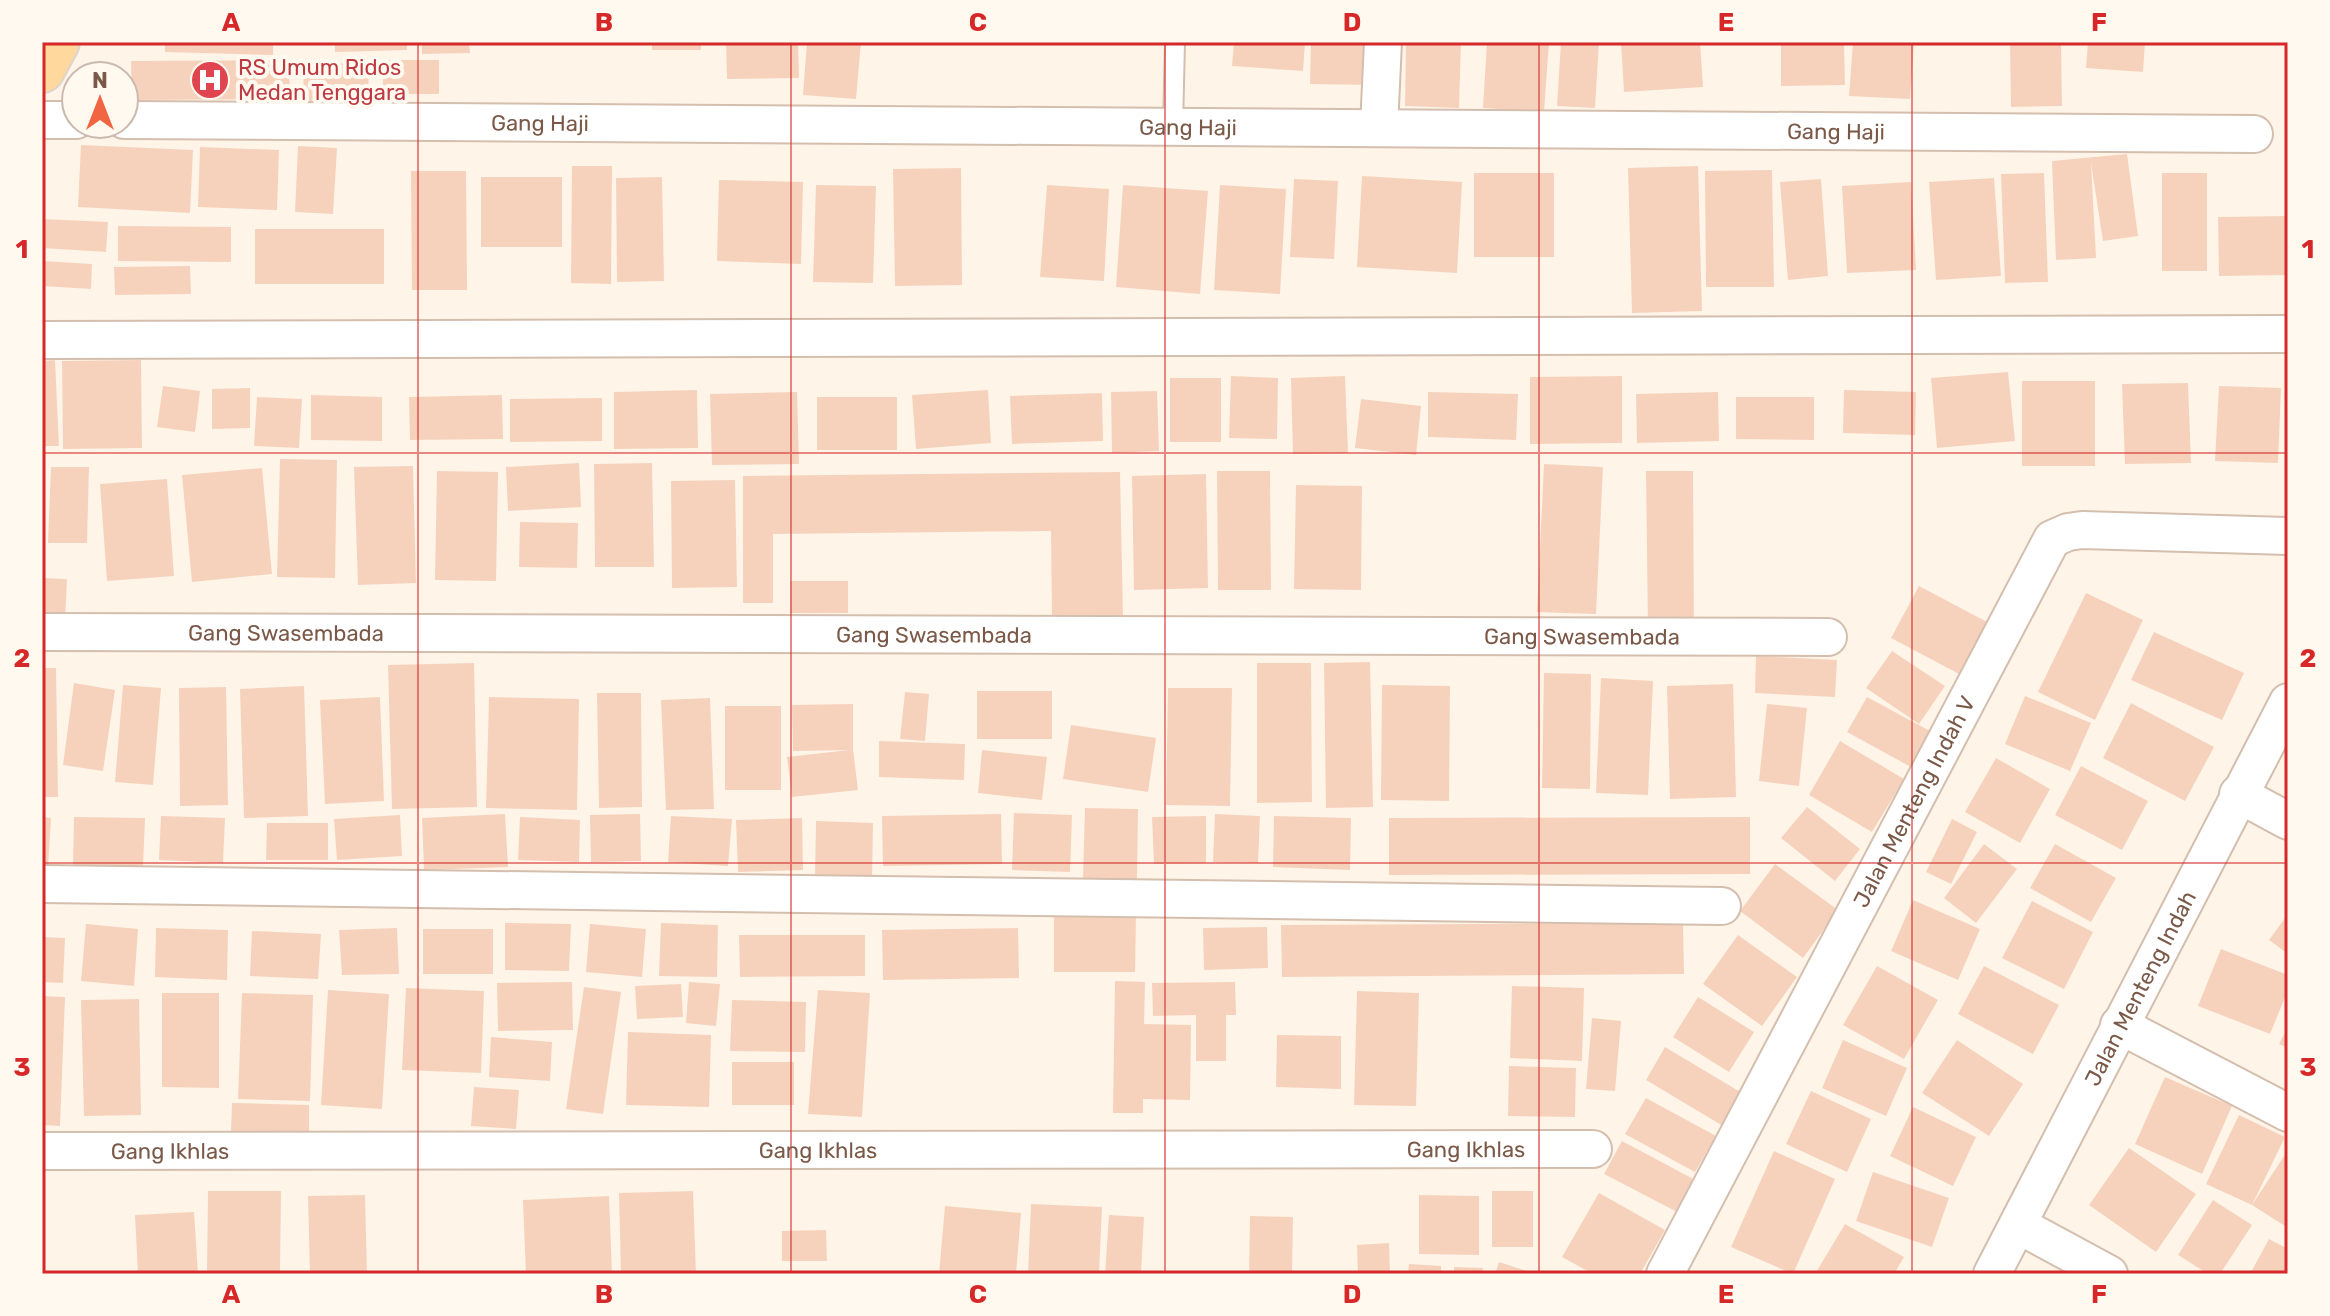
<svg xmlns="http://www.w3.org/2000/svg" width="2330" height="1316" viewBox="0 0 2330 1316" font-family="Rubik,sans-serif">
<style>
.building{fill:#f6d2bd}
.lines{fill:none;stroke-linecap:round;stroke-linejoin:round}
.service-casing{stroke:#d4beae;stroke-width:22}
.minor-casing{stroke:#d4beae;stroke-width:40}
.primary-casing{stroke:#ddd4cf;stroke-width:48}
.service{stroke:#fff;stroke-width:18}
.minor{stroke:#fff;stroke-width:36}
.primary{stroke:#ffd89e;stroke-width:44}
.grid{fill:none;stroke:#d62828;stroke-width:2;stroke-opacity:0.55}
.labels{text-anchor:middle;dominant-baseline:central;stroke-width:8;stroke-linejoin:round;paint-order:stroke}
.health-label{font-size:22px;fill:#be3a42;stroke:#fff9f0;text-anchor:start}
.street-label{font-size:22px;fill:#7b5948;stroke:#fff9f0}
.neatline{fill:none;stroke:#d62828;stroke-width:3}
.grid-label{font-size:26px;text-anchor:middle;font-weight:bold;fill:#d62828}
</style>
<rect width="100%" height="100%" fill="#fef5e8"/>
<path class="building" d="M165 42H273V55L165 52Z
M335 42H407V50L335 52Z
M422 42H469L470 53 422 54Z
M652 42H701V50H652Z
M726 42H798L799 78 727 79Z
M807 42H861L856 99 803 95Z
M1234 42H1305L1303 71 1232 66Z
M1311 42H1373L1372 85 1310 84Z
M1406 42H1461L1459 108 1405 106Z
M1487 42H1549L1544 112 1483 108Z
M1561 42H1599L1595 108 1557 106Z
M1621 42H1700L1703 87 1624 92Z
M1781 42H1844L1845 85 1781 86Z
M1853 42H1914L1910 99 1849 96Z
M2010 42H2061L2062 106 2011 107Z
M2088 42H2145L2143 72 2086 68Z
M289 60 290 99 132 100 131 61Z
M383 60H439V94H383Z
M304 62 369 64 368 103 303 101Z
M81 145 193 150 190 213 78 207Z
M298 146 337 148 333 214 295 212Z
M200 147 279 150 277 210 198 207Z
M2127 154 2138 236 2103 241 2091 163 2096 258 2056 260 2052 161Z
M572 166H612L611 284 571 283Z
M1698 166 1702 311 1632 313 1628 168Z
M961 168 962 285 895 286 893 169Z
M1772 170 1774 287H1706L1705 171Z
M411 171H466L467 290H412Z
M1474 173H1554V257H1474Z
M2044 173 2048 282 2005 283 2001 174Z
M2162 173H2207V271H2162Z
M1362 176 1462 182 1457 273 1357 267Z
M481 177H562V247H481Z
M662 177 664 281 617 282 616 178Z
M1994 178 2001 276 1936 280 1929 182Z
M1294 179 1338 181 1334 259 1290 257Z
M1821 179 1828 276 1788 280 1780 182Z
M719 180 803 182 801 264 717 261Z
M1911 182 1916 270 1847 273 1842 186Z
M816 185 876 186 873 283 813 282Z
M1047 185 1109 189 1104 281 1040 277Z
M1123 185 1208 191 1200 294 1116 287Z
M1220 185 1286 189 1280 294 1214 290Z
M2288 216V275L2219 276 2218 217Z
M42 219 108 222 106 252 42 248Z
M118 226 231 227V262L118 261Z
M255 229H384V284H255Z
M42 261 92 264 91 289 42 286Z
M190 266 191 294 115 295 114 267Z
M55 360 59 446H42V361Z
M141 360 142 448 63 449 62 361Z
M2008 372 2015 441 1937 448 1931 378Z
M1231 376 1278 378 1277 439 1229 438Z
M1345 376 1348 453 1293 454 1291 378Z
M1622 376V443L1530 444V377Z
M1170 378H1221V442H1170Z
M2022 381H2095V466H2022Z
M2188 383 2191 463 2125 464 2122 384Z
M163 386 200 391 195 432 157 427Z
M2219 386 2281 388 2278 463 2215 461Z
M250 388V428L212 429V389Z
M697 390 698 448 614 449V392Z
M988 390 991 443 916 449 912 395Z
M1844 390 1916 392 1915 435 1843 433Z
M1157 391 1159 451 1112 453 1111 392Z
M797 392 799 464 712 465 710 394Z
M1428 392 1518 394 1516 440 1428 437Z
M1718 392 1719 441 1637 443 1636 394Z
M1102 393 1103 441 1012 444 1010 396Z
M311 395 382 397V441L311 440Z
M502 395 503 439 410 440 409 397Z
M257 397 302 399 299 448 254 446Z
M817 397H897V450H817Z
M1736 397H1814V440L1736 439Z
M602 398V441L510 442V399Z
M1361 399 1421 406 1416 455 1355 448Z
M280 459 337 460 335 578 277 577Z
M579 463 581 507 508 511 506 467Z
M652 463 654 567H595L594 464Z
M1544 464 1603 467 1596 614 1537 612Z
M413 466 416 583 358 585 354 467Z
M51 467H89L87 543H48Z
M262 468 272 574 192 582 182 475Z
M437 471 498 472 496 581 435 580Z
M1217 471H1270L1271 590H1218Z
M1646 471H1693L1694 629 1648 630Z
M1120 472 1123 617 1052 618 1051 531 773 534V603H743V476Z
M1206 474 1208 588 1134 590 1132 476Z
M167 479 174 576 107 581 100 484Z
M735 480 737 587 672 588 671 481Z
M1296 485 1362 486 1361 590 1294 589Z
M520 522 578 523 577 568 519 567Z
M42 578 67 579 65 622 42 621Z
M790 581H848V613H790Z
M1919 586 1989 623 1961 675 1891 638Z
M2086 593 2143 620 2095 720 2038 692Z
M2154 632 2244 673 2222 720 2131 680Z
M1892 651 1945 686 1919 724 1866 688Z
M1756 656 1837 660 1835 697 1755 693Z
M1370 662 1373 807 1326 808 1324 663Z
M474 663 477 807 392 809 388 665Z
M1257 663H1311L1312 802 1257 803Z
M42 668H56L58 797H42Z
M1544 673 1591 674 1590 789 1542 788Z
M1601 678 1653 681 1648 795 1596 793Z
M74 683 115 690 103 771 63 765Z
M1733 684 1736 797 1670 799 1667 686Z
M123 685 161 688 153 785 115 782Z
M1382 685 1450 686 1449 801 1381 800Z
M304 686 308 816 244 818 240 689Z
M226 687 228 805 180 806 179 688Z
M1168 688H1232L1230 806 1166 805Z
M977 691H1052V739H977Z
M905 692 929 694 925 741 900 739Z
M597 693H641L642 807 599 808Z
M2025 696 2091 723 2070 771 2005 744Z
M380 697 384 801 325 804 320 700Z
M489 697 579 699 577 810 486 808Z
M1867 697 1930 731 1911 767 1847 732Z
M710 698 714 809 666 810 661 700Z
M2131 703 2214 747 2185 801 2103 758Z
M853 704V749L858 790 792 797 787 757 849 750 793 751 792 705Z
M1767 704 1807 708 1799 786 1759 781Z
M725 706H781V790H725Z
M1071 725 1156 738 1148 792 1063 779Z
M879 741 965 744 964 780 879 777Z
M1840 741 1904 779 1872 832 1809 795Z
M982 750 1047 757 1042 800 978 793Z
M1996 758 2050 789 2020 843 1965 812Z
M2081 766 2148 801 2122 850 2055 815Z
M1807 807 1860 849 1835 881 1781 838Z
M1085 808 1138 809 1137 879H1083Z
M1014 813 1072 815 1070 872 1012 870Z
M505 814 508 867 424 870 422 818Z
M640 814 641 861 591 862 590 815Z
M1001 814 1002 864 883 866 882 816Z
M1215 814 1260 816 1258 863 1213 862Z
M400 815 402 856 337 860 334 819Z
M161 816 225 818 223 863 159 860Z
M671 816 732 819 728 866 668 862Z
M1206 816V863L1154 864 1152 817Z
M1274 816 1351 818 1350 870 1273 867Z
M42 817 51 818 48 867H42Z
M74 817 145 818 143 867 73 865Z
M520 817 580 820 579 862 518 860Z
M1750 817V874L1389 875V818Z
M802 818 803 870 738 872 736 820Z
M1952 819 1977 832 1951 884 1926 872Z
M816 821 873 823 872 879 815 877Z
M267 823H328V860H266Z
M1984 844 2017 869 1976 923 1944 898Z
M2055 844 2116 878 2091 922 2030 888Z
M1775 864 1838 910 1803 958 1740 911Z
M1913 900 1980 929 1958 980 1891 951Z
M2032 901 2093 932 2064 989 2002 958Z
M1054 912 1136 914 1135 972H1054Z
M2288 914V954L2269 940Z
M505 923 571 924 569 971 505 970Z
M661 923 718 925 717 977 659 976Z
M1683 923 1684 974 1282 977 1281 925Z
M86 924 138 929 134 986 81 981Z
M590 924 646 929 642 977 586 972Z
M1267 927 1268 968 1204 970 1203 928Z
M156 928 228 930 227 980 155 977Z
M397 928 399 974 342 975 339 930Z
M1018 928 1019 978 883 980 882 930Z
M423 929H493V974H423Z
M252 931 321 934 318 979 250 976Z
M739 935H865V976L740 977Z
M1738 935 1797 977 1762 1026 1703 984Z
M42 937 65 938 63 983 42 982Z
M2221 949 2288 975V990L2270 1034 2198 1006Z
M1877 966 1938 1000 1904 1059 1843 1025Z
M1984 966 2059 1005 2033 1054 1958 1014Z
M1115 981 1145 982 1144 1024 1191 1025 1190 1100 1143 1099V1113H1113Z
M572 982 573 1030 498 1031 497 983Z
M689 982 720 984 716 1026 686 1023Z
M1235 982 1236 1015H1226V1061H1196V1015L1153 1016 1152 983Z
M681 984 683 1017 637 1019 635 986Z
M1512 986 1584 988 1582 1061 1510 1058Z
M584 987 621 992 603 1114 566 1109Z
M406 988 484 991 481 1073 402 1070Z
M328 990 389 994 382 1109 321 1105Z
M818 990 870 993 862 1117 808 1114Z
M1357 991 1419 993 1416 1106 1354 1105Z
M162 993H219V1088L162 1087Z
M242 993 313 995 310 1101 238 1099Z
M42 996 65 997 60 1126 42 1125Z
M1698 997 1754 1032 1729 1072 1673 1037Z
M139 999 141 1115 84 1116 81 1000Z
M732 1000 806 1002 805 1052 730 1051Z
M1592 1018 1621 1021 1615 1091 1586 1089Z
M2288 1027V1048L2279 1044Z
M628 1032 711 1035 709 1107 626 1105Z
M1277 1035 1341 1036V1089L1276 1087Z
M491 1037 552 1042 550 1081 489 1077Z
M1843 1040 1907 1068 1886 1116 1822 1088Z
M1957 1040 2023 1084 1989 1136 1922 1093Z
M1665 1047 1742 1093 1723 1126 1646 1080Z
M732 1062H794V1105H732Z
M1509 1066 1576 1068 1575 1117 1508 1116Z
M2165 1077 2232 1106 2202 1174 2135 1144Z
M474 1087 519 1090 516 1129 471 1126Z
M1811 1091 1871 1119 1847 1172 1786 1144Z
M1646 1098 1716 1136 1695 1172 1625 1134Z
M232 1103 309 1105V1135L231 1133Z
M1913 1107 1976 1137 1953 1186 1890 1156Z
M2239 1115 2285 1137 2252 1205 2206 1184Z
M1622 1141 1699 1182 1681 1214 1604 1174Z
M2129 1148 2196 1194 2156 1252 2089 1205Z
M2288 1150V1228L2252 1205Z
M1774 1151 1835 1179 1793 1274 1731 1247Z
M1873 1172 1949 1198 1932 1247 1856 1221Z
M208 1191H281L280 1274H207Z
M693 1191 696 1274H621L619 1193Z
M1492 1191H1533V1247H1492Z
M1599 1193 1665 1230 1640 1274H1593L1562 1257Z
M365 1195 367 1274H310L308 1196Z
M1419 1195 1479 1196V1255L1419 1254Z
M609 1196 612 1274H526L523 1200Z
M2213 1200 2252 1225 2220 1274H2208L2178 1255Z
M1031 1204 1102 1207 1099 1274H1028Z
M945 1206 1021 1213 1016 1274H939Z
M194 1212 198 1274H138L135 1215Z
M1109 1215 1144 1217 1141 1274H1105Z
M1250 1216 1293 1217 1292 1274H1249Z
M1845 1224 1904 1257 1894 1274H1815Z
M826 1230 827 1261H782V1231Z
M2269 1239 2288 1249V1274H2250Z
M1389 1243 1390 1274H1358L1357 1245Z
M1499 1262 1533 1273V1274H1495Z
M1409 1264 1441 1266V1274H1408Z
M1454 1267 1483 1268 1482 1274H1454Z"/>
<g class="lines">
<defs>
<path id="service" d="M1173 126 1175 42"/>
<g id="minor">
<path d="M42 120H76"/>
<path id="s1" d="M124 120 2254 134"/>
<path d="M1379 127 1383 42"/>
<path d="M42 340 2288 334"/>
<path id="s2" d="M42 632 1828 637"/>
<path d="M2238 794 2288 821"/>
<path d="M42 884 1722 906"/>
<path d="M2119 1025 2288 1113"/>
<path id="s3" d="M42 1151 1593 1149"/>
<path d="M2018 1225 2109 1274"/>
<path id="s4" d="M1665 1274 2052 539 2068 532 2082 530 2288 536"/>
<path id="s5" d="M1992 1274 2288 702"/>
</g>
<path id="primary" d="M42 70 57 42"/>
</defs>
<use href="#service" class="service-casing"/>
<use href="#minor" class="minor-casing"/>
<use href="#primary" class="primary-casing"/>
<use href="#service" class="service"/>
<use href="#minor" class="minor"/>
<use href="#primary" class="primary"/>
</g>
<path class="grid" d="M418 42V1274M791 42V1274M1165 42V1274M1539 42V1274M1912 42V1274M42 453H2288M42 863H2288"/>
<defs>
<symbol id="hospital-disc" viewBox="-11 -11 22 22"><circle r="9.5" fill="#e0444e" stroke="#fff9f0"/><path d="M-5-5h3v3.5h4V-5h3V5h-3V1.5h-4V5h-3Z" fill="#fff"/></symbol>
</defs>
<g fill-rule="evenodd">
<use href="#hospital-disc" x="188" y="58" width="44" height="44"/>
</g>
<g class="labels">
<g class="health-label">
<text x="238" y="67">RS Umum Ridos<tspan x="238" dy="25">Medan Tenggara</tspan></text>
</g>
<g class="street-label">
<text stroke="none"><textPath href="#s1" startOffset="416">Gang Haji</textPath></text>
<text stroke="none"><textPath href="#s1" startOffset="1064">Gang Haji</textPath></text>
<text stroke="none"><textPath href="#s1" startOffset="1712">Gang Haji</textPath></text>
<text stroke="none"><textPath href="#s2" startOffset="244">Gang Swasembada</textPath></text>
<text stroke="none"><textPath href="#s2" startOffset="892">Gang Swasembada</textPath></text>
<text stroke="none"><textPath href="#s2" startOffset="1540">Gang Swasembada</textPath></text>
<text stroke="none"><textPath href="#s4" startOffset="534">Jalan Menteng Indah V</textPath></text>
<text stroke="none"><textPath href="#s5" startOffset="322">Jalan Menteng Indah</textPath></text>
<text stroke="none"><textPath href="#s3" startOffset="1424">Gang Ikhlas</textPath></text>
<text stroke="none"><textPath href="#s3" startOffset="776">Gang Ikhlas</textPath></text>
<text stroke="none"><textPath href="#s3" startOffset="128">Gang Ikhlas</textPath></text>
</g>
</g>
<rect width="2330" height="1316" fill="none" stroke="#fff9f0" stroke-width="88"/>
<g transform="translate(100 100)"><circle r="38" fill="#fff9f0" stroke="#cab9ad" stroke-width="2"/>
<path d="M0-6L14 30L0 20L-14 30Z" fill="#f26543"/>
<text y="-12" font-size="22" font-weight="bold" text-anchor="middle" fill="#7b5948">N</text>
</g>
<rect x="44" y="44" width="2242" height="1228" class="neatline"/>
<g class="grid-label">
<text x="231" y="31">A</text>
<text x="604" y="31">B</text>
<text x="978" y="31">C</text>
<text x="1352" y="31">D</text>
<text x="1726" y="31">E</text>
<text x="2099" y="31">F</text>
<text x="22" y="258">1</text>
<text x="2308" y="258">1</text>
<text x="22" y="667">2</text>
<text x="2308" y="667">2</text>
<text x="22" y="1076">3</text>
<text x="2308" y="1076">3</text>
<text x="231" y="1303">A</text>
<text x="604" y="1303">B</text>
<text x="978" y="1303">C</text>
<text x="1352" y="1303">D</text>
<text x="1726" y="1303">E</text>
<text x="2099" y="1303">F</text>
</g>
</svg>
